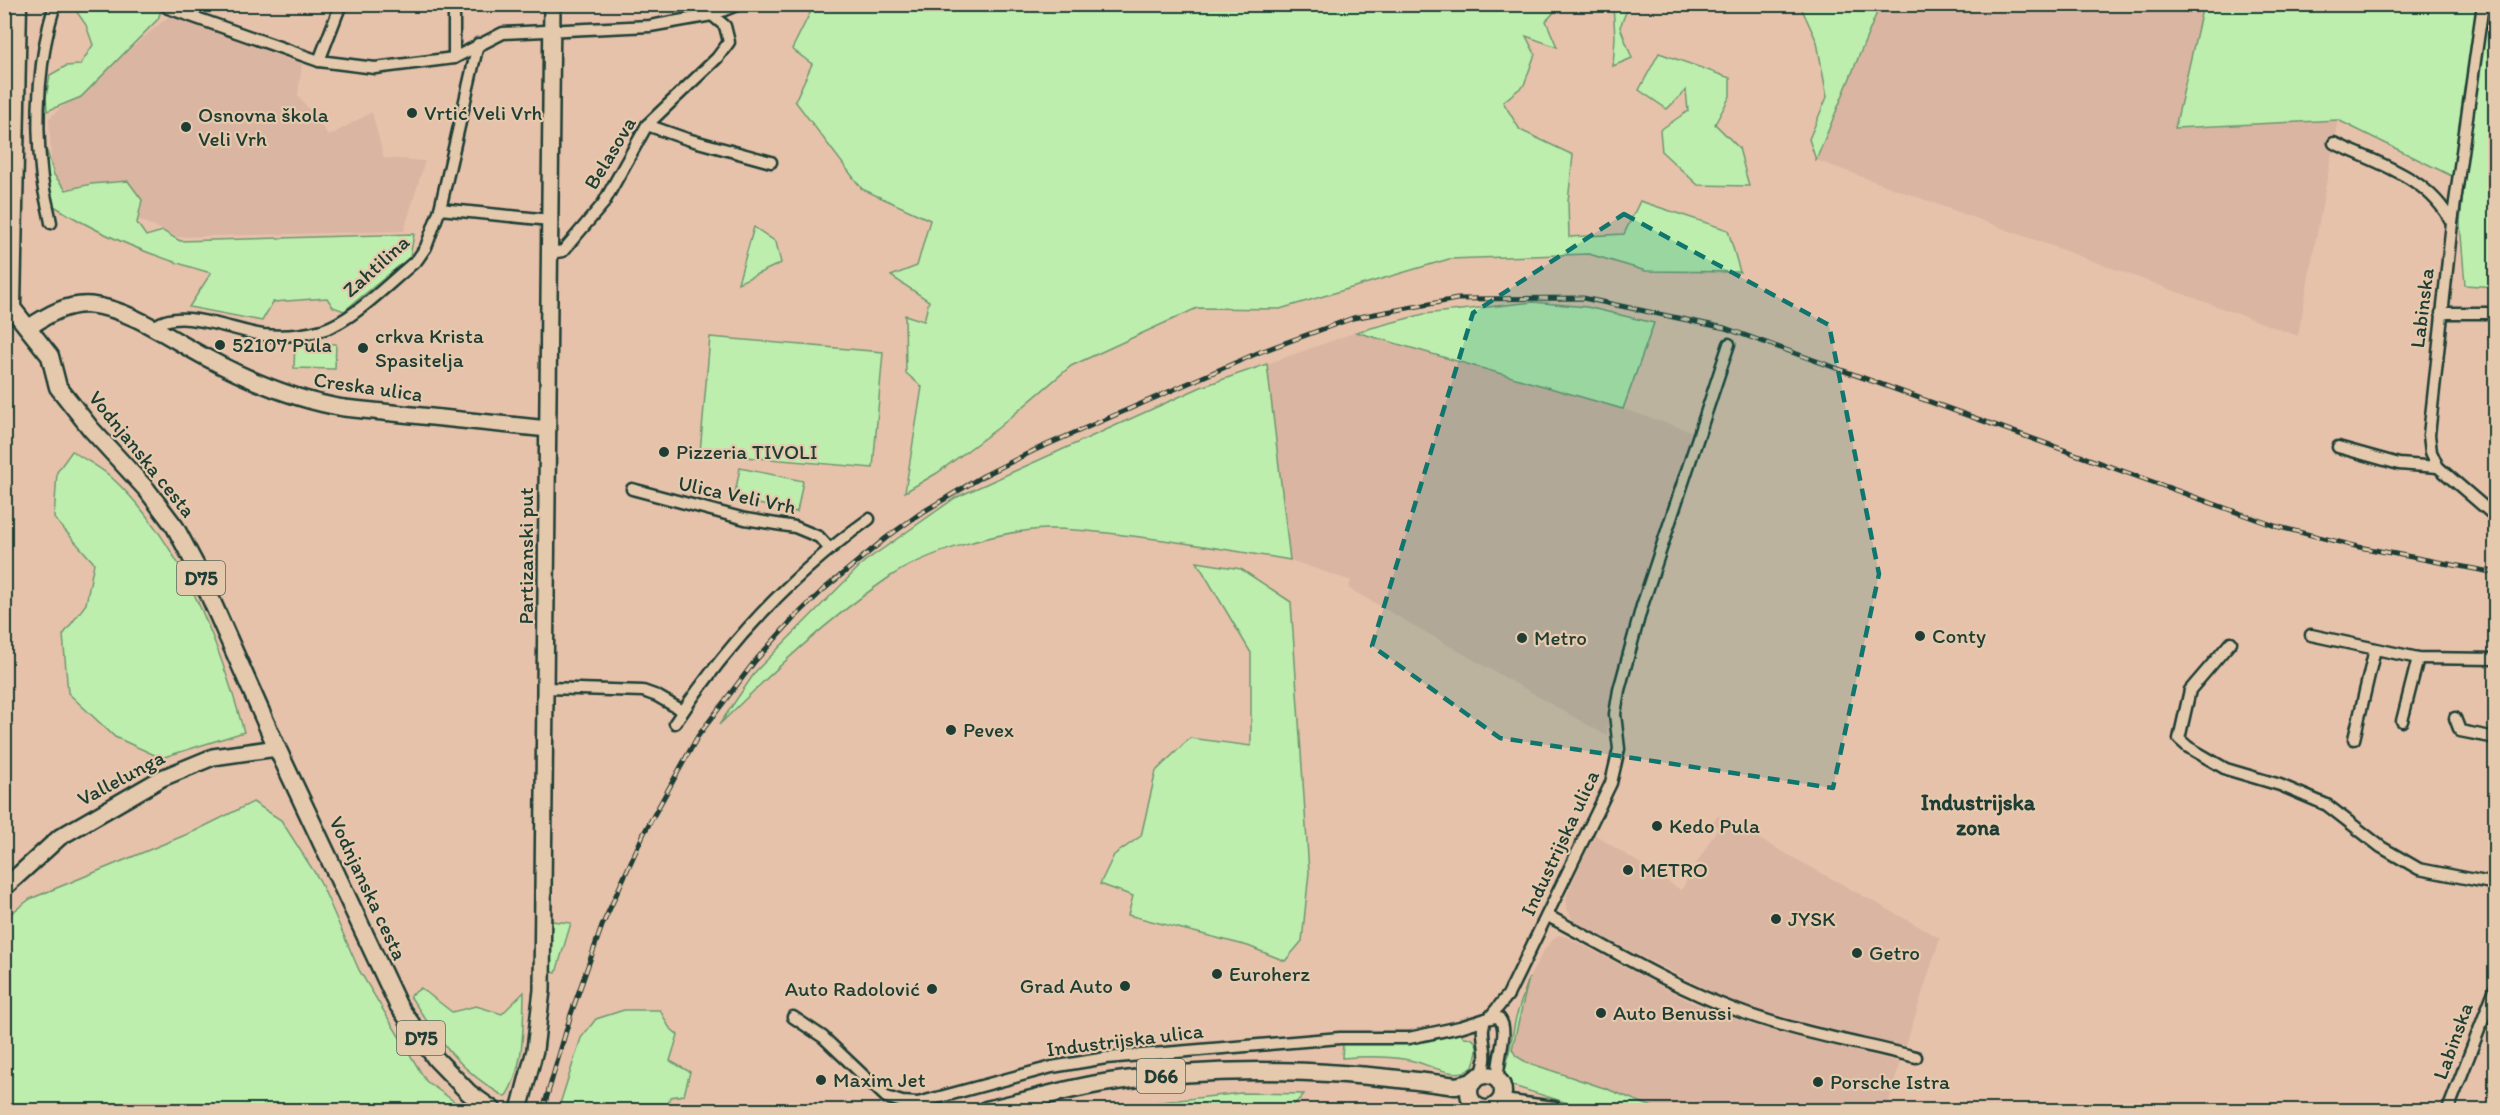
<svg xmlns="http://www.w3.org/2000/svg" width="2500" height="1115" viewBox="0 0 2500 1115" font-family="Itim,sans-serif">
<rect width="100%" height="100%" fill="#e7c2ab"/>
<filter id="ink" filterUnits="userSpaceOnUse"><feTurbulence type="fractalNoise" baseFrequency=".0167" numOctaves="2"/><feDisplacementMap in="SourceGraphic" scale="12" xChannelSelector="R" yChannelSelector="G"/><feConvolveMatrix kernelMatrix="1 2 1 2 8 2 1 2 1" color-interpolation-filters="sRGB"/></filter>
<g filter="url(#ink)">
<g fill="#dab5a2">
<polygon points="1880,5 2203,5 2176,128 2338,120 2298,336 1816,160"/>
<polygon points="169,16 302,64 298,95 329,136 372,112 384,158 425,161 404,231 178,237 52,181 49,118"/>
<polygon points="1356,332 1623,409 1694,432 1629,624 1608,708 1607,736 1348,588 1351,581 1290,560 1267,364"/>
<polygon points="1718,816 1940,938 1905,1048 1738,1005 1603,937 1573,920 1566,907 1567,895 1594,834 1681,890 1718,827 1712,824"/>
<polygon points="1557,935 1567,937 1693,1003 1733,1018 1769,1030 1900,1062 1887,1110 1660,1110 1607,1089 1526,1062 1515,1056 1512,1049 1529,978 1544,950"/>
</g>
<g fill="#bdeead" stroke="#6e9670" stroke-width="1.5">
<polygon points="72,5 163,5 158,19 81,97 47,111 46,97 50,75 66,66 80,65 93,45 86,25"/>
<polygon points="814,5 1561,5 1546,21 1557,47 1526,36 1535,54 1524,85 1503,102 1520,130 1573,155 1568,202 1569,237 1624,234 1640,201 1728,230 1740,272 1646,271 1589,254 1449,259 1280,309 1197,308 1071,366 998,428 937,473 905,492 922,387 906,373 905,315 924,321 929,301 891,276 917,266 930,220 862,189 795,101 812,64 792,49"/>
<polygon points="1613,5 1629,5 1620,27 1632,58 1613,66 1615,37"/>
<polygon points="1800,5 1880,5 1816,160 1809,139 1827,97 1817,42"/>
<polygon points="2203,5 2495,5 2495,287 2465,285 2460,223 2464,182 2338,120 2175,128"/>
<polygon points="1659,53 1730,78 1730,96 1715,124 1739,148 1749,186 1698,185 1662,152 1660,130 1688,111 1686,90 1667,109 1639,90"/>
<path d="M47 151 54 175 66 190 91 184 128 181 142 200 137 223 146 236 163 231 180 241 414 234 410 257 344 311 333 307 327 298 273 302 262 321 189 307 211 273C156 258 102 236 54 206L47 180Z"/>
<polygon points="754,227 776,242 781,263 738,283"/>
<polygon points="1533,302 1587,307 1654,323 1623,409 1356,332 1424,314"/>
<polygon points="710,337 883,352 873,468 700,453"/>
<polygon points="295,343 336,344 335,369 294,368"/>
<path d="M1267 364 1290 560C1234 551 1179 541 1123 535 1098 532 1072 528 1046 529 1001 531 929 551 891 576 829 618 772 672 719 725L756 671 864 562 955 498 1201 387Z"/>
<path d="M72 451C85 460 100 467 111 477 181 541 219 642 244 732L161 758 115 737 68 693 63 635 86 604 94 563 54 518 57 472Z"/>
<polygon points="740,468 803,481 797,512 734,499"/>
<polygon points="1197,562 1241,569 1291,602 1309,872 1302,941 1285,961 1248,946 1128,915 1133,896 1100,884 1114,855 1141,836 1156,771 1190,738 1251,746 1251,653"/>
<polygon points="253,802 281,820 320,881 359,970 426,1081 466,1110 5,1110 5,918 30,899 195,831"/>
<polygon points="551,921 571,923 556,973 551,972"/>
<polygon points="1529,978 1512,1049 1516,1056 1526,1062 1607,1089 1660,1110 1590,1110 1510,1085 1506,1081 1505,1072 1516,1017"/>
<path d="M421 988 452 1012 476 1006 502 1014 524 992C523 1026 525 1069 505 1097 457 1069 440 1041 410 996Z"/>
<polygon points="624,1010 660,1010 669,1027 678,1035 670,1061 690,1072 684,1095 670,1097 667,1110 558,1110 581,1038 596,1019"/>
<path d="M1461 1034 1463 1037C1483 1037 1477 1054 1473 1067 1455 1082 1428 1063 1409 1060 1387 1056 1364 1056 1342 1058L1343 1043 1424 1042Z"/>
<polygon points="1241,1093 1304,1094 1289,1110 1090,1110"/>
</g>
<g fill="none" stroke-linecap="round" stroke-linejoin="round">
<defs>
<g id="street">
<polyline points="169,4 168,8 319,61 375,68 454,58 503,33 650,26 712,15 739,4"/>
<polyline points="454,4 454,58"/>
<polyline points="319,61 341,4"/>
<polyline points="647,125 687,139 771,162"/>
<path d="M2334 143C2379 164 2429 177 2452 223L2429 435 2431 452 2438 467 2496 517"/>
<polyline points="440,209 550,220"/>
<path d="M51 223C48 205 42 187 41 169 35 116 39 55 55 4"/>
<polyline points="2452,223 2483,4"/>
<polyline points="550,253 563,251 603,204 647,125 717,58 729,42 725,26 712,15"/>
<polyline points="2441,313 2496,313"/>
<path d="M153 328C176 305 233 331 263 335 282 337 303 335 322 330 352 322 392 280 417 260L426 247 440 209 478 44"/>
<polyline points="2338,447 2399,464 2438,467"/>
<polyline points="632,489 745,519 795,527 819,537 829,548"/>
<polyline points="2311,635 2418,658 2496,659"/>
<polyline points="2231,642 2190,690 2179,739 2188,747 2226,769 2280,785 2327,805 2381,847 2419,869 2496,884"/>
<polyline points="546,688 643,691 657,696 683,711"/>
<polyline points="2455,718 2460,731 2496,738"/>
<polyline points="2402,721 2418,658"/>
<path d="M675 723C728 643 791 575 869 519"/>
<polyline points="2354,739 2375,649"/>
<path d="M1548 916C1609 948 1669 985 1733 1009 1791 1031 1855 1042 1916 1057"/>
<polyline points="793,1017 823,1037 886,1097 902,1102 918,1103 1052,1067 1106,1058 1340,1038 1409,1038 1460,1027 1486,1019"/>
<polyline points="1490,1017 1508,995 1611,783 1619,749 1615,714 1619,690 1642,606 1729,344"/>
<path d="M1479 1077C1494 1055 1476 1033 1486 1019L1495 1017 1499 1018C1511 1032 1494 1062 1499 1081"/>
<polyline points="1475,1104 1477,1110"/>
<polyline points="2448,1110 2496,986"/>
</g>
<g id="secondary">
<path d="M28 328C47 315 67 303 91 305 131 309 172 340 207 358 250 381 296 400 344 408L548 429"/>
<polyline points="4,888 60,837 162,778 213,757 277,748"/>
<polyline points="519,1110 535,1050 542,990 552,4"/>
</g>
<g id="primary">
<polyline points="18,4 12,308 50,356 58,387 91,429 147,490 175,527 198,570 277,748 398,1005 436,1059 469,1093 493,1110"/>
<circle cx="1486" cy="1092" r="17"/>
<polyline points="1496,1105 1510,1104 1554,1110"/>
<path d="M986 1110C1027 1101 1068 1088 1110 1082 1226 1064 1341 1070 1456 1086L1473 1082"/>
</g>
</defs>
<use href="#street" stroke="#1f3d34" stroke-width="15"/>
<use href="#secondary" stroke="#1f3d34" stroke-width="20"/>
<use href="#primary" stroke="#1f3d34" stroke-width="21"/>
<use href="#street" stroke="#e5c9ac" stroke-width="10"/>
<use href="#secondary" stroke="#e5c9ac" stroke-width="15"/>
<use href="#primary" stroke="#e5c9ac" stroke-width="16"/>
<defs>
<polyline id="rail" points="543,1110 571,1014 602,926 644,833 698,736 755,661 793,619 823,590 886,538 918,515 983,476 1035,450 1260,352 1353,318 1457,299 1583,298 1725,328 2275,526 2359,547 2496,573"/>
</defs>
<use href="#rail" stroke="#1f3d34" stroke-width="5"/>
<use href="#rail" stroke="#e5c9ac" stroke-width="3" stroke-dasharray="9" stroke-linecap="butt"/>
</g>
</g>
<path fill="#0f766e" fill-opacity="0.2" stroke="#0f766e" stroke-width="4.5" stroke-dasharray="12 8" stroke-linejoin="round" d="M1624 214 1829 325 1879 574 1833 788 1500 738 1372 646 1473 313Z"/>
<g fill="#1f3d34" stroke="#e5c9ac" stroke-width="2">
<circle cx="412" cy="113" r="6"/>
<circle cx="186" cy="127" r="6"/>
<circle cx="220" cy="345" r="6"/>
<circle cx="363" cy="348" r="6"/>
<circle cx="664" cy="452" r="6"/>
<circle cx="1920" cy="636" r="6"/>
<circle cx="1522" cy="638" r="6"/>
<circle cx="951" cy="730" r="6"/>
<circle cx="1657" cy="826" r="6"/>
<circle cx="1628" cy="870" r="6"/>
<circle cx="1776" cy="919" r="6"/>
<circle cx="1857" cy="953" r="6"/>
<circle cx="1217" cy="974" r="6"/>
<circle cx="1125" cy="986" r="6"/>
<circle cx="932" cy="989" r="6"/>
<circle cx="1601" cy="1013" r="6"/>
<circle cx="821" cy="1080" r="6"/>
<circle cx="1818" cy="1082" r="6"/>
</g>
<g text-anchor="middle" stroke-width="4.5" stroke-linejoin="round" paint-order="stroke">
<g fill="#e5c9ac" stroke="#5a6758" stroke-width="1.5">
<rect x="177" y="561" width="48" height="34" rx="4.5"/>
<rect x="397" y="1021" width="48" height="34" rx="4.5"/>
<rect x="1137" y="1059" width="48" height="34" rx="4.5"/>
</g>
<g font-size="20" font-weight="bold" fill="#1f3d34">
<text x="201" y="585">D75</text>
<text x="421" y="1045">D75</text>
<text x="1161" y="1083">D66</text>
</g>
<g font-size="21" fill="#1f3d34" stroke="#e5c9ac" text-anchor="start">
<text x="424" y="120">Vrtić Veli Vrh</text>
<text x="198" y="122">Osnovna škola<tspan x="198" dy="24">Veli Vrh</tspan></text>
<text x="375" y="343">crkva Krista<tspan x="375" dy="24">Spasitelja</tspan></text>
<text x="232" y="352">52107 Pula</text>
<text x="676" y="459">Pizzeria TIVOLI</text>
<text x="1932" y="643">Conty</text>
<text x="1534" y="645">Metro</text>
<text x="963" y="737">Pevex</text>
<text x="1669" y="833">Kedo Pula</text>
<text x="1640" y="877">METRO</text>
<text x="1788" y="926">JYSK</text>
<text x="1869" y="960">Getro</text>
<text x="1229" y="981">Euroherz</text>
<text x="1113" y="993" text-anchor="end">Grad Auto</text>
<text x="920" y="996" text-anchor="end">Auto Radolović</text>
<text x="1613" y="1020">Auto Benussi</text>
<text x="833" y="1087">Maxim Jet</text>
<text x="1830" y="1089">Porsche Istra</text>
</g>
<g font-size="21" fill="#1f3d34" stroke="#e5c9ac">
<text transform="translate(610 153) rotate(-59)" y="7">Belasova</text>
<text transform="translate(376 266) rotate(-42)" y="7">Zahtilina</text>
<text transform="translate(2422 308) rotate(-83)" y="7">Labinska</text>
<text transform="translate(368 387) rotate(8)" y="7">Creska ulica</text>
<text transform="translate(142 454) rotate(51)" y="7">Vodnjanska cesta</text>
<text transform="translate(737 495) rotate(12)" y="7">Ulica Veli Vrh</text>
<text transform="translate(526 556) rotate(-90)" y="7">Partizanski put</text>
<text transform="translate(121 778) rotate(-28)" y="7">Vallelunga</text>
<text transform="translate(1560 843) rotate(-65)" y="7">Industrijska ulica</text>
<text transform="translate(368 888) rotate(65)" y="7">Vodnjanska cesta</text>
<text transform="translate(1125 1040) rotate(-7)" y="7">Industrijska ulica</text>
<text transform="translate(2453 1041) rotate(-70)" y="7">Labinska</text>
</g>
<g font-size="22" font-weight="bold" fill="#1f3d34" stroke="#e5c9ac">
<text x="1978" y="810">Industrijska<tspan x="1978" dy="25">zona</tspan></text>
</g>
</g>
<rect width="2500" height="1115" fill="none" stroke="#e5c9ac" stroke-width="24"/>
<rect x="12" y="12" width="2476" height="1091" fill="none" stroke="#1f3d34" stroke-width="2" filter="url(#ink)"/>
</svg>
